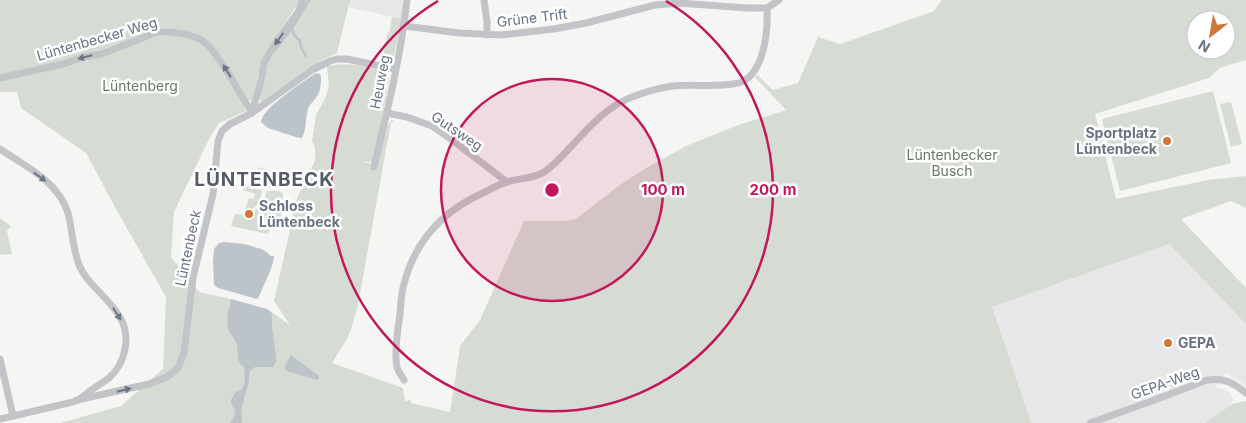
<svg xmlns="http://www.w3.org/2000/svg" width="1246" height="423" viewBox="0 0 1246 423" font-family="Inter,sans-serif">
<rect width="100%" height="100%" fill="#f5f6f3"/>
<g fill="#e6e7e6">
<polygon points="350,0 403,0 402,19 348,7"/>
<polygon points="1169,244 1246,324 1246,386 1226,373 1215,387 1222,389 1230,393 1233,399 1232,404 1205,423 1031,423 992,307"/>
</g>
<g fill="#d6dcd4" fill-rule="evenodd">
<path d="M0 0H300L262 60 257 80 258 83 252 100 250 101 240 99 246 111 219 123 208 141 174 212 171 257 199 292 231 299 267 309 290 325 274 301 297 198 315 161V147L312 141 316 115 325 99 329 86 327 66C345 62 369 65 387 73L389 79 374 163 364 161V162L378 165C381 151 381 131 392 120L394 121 391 122 358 305 352 326 347 339 332 363 403 388 405 401 411 400V403L450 412 460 346 480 320 524 221H565L576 219 621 184 651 165 686 146 738 125 786 110 755 77 757 75 773 90 798 83 818 37 840 44 934 11 942 0H1246V60L1220 68 1209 78 1095 114 1116 199 1208 180 1246 176V208L1231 201 1181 219 1246 288V324L1169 244 992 307 1031 423H60L121 406 163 369 166 297 116 209 86 153 21 108 17 92H0ZM1196 20H1226V50H1196Z"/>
<polygon points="307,0 350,0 337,53 322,60 261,102 259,99 267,65 271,53 303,7"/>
<polygon points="392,17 402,19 394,56 393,59 386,63 381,62 388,32 390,31"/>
<polygon points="1213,91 1231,163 1120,191 1102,119"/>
<polygon points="1231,102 1242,144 1231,147 1220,104"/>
<path d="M258 167 277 173C279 176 280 176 279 181 277 193 261 185 254 183L253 181Z"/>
<path d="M244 186H246L262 190C261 200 257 207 248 212H244L249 198 254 199 255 194 243 190Z"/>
<path d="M267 191H279L283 194 280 225 271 224 268 234 231 226 235 214 250 215C258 209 264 201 267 191Z"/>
<polygon points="0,218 11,226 7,231 12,254 0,255"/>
<polygon points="1246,401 1246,423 1205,423 1232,404"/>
</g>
<g fill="#bcc3c9">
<path d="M316 73 320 74 321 76C321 85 321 92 315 99 312 103 309 105 308 109 305 119 307 128 302 138H299L268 128 261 122C262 108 303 82 316 73Z"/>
<path d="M225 242 244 244 255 247 256 248C263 248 266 252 271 256H274C274 266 263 286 259 297L257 299 218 288 214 285 213 262 214 249 219 243Z"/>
<path d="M231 299 267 309 271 312 272 315V328L276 356V362L273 367H255L249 372C249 376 249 381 248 385 244 400 240 407 242 423H230L234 417 235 411 231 403V400L236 392C247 389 245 377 244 367 235 361 239 353 237 345 236 340 231 336 229 331 225 320 229 310 231 299Z"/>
<polygon points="291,355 319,376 319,379 316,380 287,371 285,370 285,366"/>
</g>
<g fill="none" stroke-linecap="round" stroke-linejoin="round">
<g stroke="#bcc3c9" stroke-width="2.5">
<polyline points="275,50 292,28"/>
<polyline points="306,56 301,47 300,41 294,35 292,28 309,0"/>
</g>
<g stroke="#c2c4c8" stroke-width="7">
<polyline points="484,0 487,22 487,35"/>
<polyline points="404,26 459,33 501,35 554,29 586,23 655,5 679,3 747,8 767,8 779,0"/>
<polyline points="0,78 63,64 84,57 102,54 157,32 171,32 185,34 200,39 210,47 225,68 252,113"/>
<polyline points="252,112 261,81 264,63 271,50 298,12 303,0"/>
<polyline points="387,113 407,117 432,126 452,140 507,182"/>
<path d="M0 149C25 166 59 182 68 213 72 229 73 249 79 265 88 286 111 299 121 319 131 338 125 364 109 378 104 382 98 385 93 389 88 392 83 397 78 400 71 403 63 404 56 406 37 410 19 415 0 419"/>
<path d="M374 167C387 112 401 56 407 0"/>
<polyline points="0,359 13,416"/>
<path d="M404 380C402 377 400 373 398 370 393 358 398 327 400 314 401 304 401 293 404 284 415 241 443 211 483 193 491 189 499 184 507 182 519 178 533 179 544 172 552 167 559 159 566 152 586 131 605 107 632 97 645 92 659 88 673 86 689 84 731 88 744 81 765 68 768 30 767 8"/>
<polyline points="77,400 149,384 167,377 178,368 184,353 193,278 213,194 218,141 222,131 230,124 252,113 312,70 330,61 337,59 347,59 395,69"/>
<path d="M1090 423 1152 401 1207 380C1225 378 1232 382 1246 393"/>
</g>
</g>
<defs><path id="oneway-solid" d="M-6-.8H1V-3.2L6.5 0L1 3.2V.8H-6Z" transform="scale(1.25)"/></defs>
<g fill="#6c7685">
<use href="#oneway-solid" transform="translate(279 39) rotate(125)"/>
<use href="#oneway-solid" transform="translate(85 57) rotate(166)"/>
<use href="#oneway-solid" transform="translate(227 71) rotate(-122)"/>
<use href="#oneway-solid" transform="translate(40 177) rotate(36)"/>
<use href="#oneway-solid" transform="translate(117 314) rotate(57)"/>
<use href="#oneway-solid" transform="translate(124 390) rotate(-13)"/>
</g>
<circle cx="552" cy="190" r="111" fill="#c2185b" fill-opacity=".12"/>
<g fill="none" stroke="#c2185b" stroke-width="2.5">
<circle cx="552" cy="190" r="111"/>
<path d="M666 1A221 221 0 1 1 438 1"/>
</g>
<g fill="#d27436" stroke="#fff" stroke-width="2">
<circle cx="1167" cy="141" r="5"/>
<circle cx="249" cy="214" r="5"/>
<circle cx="1168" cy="343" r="5"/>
</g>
<g text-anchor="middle" stroke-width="5" stroke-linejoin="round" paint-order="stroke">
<g font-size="14" fill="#687281" stroke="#fff">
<text transform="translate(532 18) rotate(-7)" y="5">Grüne Trift</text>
<text transform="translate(97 39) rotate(-16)" y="5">Lüntenbecker Weg</text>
<text transform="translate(380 82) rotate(-79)" y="5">Heuweg</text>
<text transform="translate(457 131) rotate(34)" y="5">Gutsweg</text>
<text transform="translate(188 248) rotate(-78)" y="5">Lüntenbeck</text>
<text transform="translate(1165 383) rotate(-20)" y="5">GEPA-Weg</text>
</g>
<g font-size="14" fill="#677966" stroke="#fff">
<text x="140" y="91">Lüntenberg</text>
<text x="952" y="160">Lüntenbecker<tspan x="952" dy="16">Busch</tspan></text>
</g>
<g font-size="14" font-weight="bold" fill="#687281" stroke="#fff" text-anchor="start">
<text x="1157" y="138" text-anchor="end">Sportplatz<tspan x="1157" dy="16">Lüntenbeck</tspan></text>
<text x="259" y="211">Schloss<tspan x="259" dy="16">Lüntenbeck</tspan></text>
<text x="1178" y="348">GEPA</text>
</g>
<g font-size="19" font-weight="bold" letter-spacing="1" fill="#555c67" stroke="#fff">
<text x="264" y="186">LÜNTENBECK</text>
</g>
</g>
<circle cx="552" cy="190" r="8" fill="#c2185b" stroke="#fff" stroke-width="2.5"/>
<g font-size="15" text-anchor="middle" font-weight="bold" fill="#c2185b" stroke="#fff" stroke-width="5" stroke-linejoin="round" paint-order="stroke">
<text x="663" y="195">100 m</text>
<text x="773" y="195">200 m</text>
</g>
<g transform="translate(1211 35) rotate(211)"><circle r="24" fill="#ffffff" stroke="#c3c7cd"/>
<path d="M0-4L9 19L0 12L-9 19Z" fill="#d27436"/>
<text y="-8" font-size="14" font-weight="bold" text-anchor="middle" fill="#687281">N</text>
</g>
</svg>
